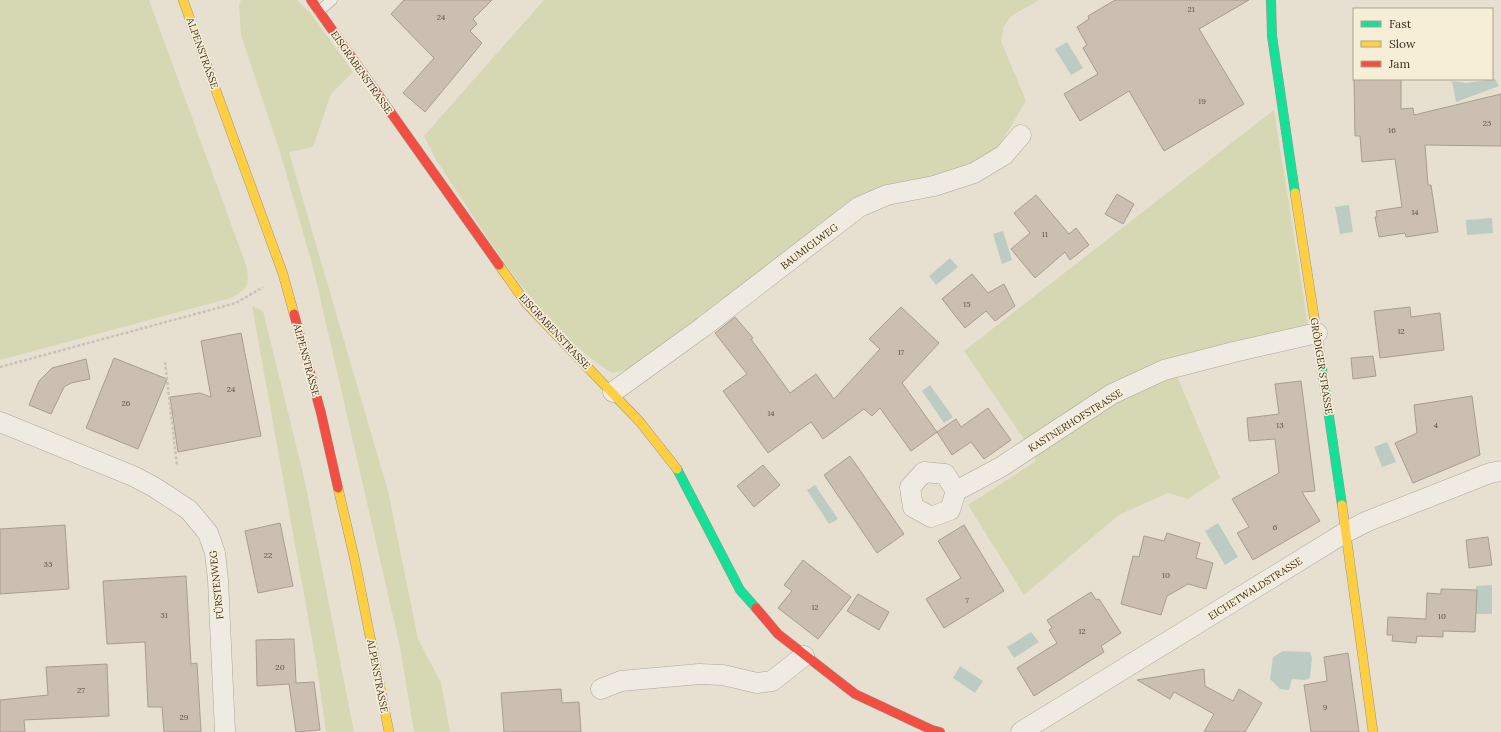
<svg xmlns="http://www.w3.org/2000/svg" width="1501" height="732" viewBox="0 0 1501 732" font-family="Lora,serif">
<rect width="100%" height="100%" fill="#e7e0d1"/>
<g fill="#d6d7b3">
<path d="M0 0H149L246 265C250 285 248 288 231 298L0 360Z"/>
<polygon points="241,0 297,0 312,15 353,72 331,94 313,147 289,152 388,491 418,639 441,683 450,732 414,732 400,647 314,271 280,152 241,35 239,5"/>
<path d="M544 0H1039L1011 16 1003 28 1001 41 1026 101 998 148 968 166 869 193 630 369 612 373C536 324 486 234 436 160L424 136Z"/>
<polygon points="1274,110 1308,325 1212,347 1177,376 1220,478 1188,499 1168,493 1119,515 1024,595 968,505 1036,461 1028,445 964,351"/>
<polygon points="252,306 263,311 305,482 354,732 326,732 317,667"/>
</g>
<g fill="#bcccc2">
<polygon points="1067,42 1083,68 1071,75 1055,49"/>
<polygon points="1495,79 1499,86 1456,102 1452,81 1466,83"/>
<polygon points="1349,205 1353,232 1340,234 1335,207"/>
<polygon points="1492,218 1493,233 1467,235 1466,220"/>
<polygon points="1003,231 1012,260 1002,264 993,234"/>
<polygon points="950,258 958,267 936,285 929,276"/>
<polygon points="930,385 953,417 944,423 922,391"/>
<polygon points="1387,442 1396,462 1382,467 1374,447"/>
<polygon points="815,485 838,519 829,524 807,490"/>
<polygon points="1218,523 1238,557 1225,565 1205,531"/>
<polygon points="1492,585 1492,614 1476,614 1476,586"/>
<polygon points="1031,632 1039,642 1014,658 1007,647"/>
<polygon points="1283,651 1310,652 1312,658 1310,678 1305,680 1292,679 1289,690 1280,689 1270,679 1273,657"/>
<polygon points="960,666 983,681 975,693 953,678"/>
</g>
<g fill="#cbbfb2" stroke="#a89c90">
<polygon points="404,0 492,0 473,19 477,24 470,31 482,43 425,112 403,93 434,58 391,14"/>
<polygon points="1115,0 1249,0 1199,29 1244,104 1164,151 1129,91 1080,121 1064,94 1098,74 1083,48 1087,45 1077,27 1089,19 1088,16"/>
<polygon points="1354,79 1401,79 1401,109 1413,108 1414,115 1501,94 1501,146 1425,145 1428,185 1431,185 1438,232 1406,237 1405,233 1379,237 1375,217 1377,217 1376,211 1402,207 1395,159 1362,162 1360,136 1355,136"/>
<polygon points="1117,194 1134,204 1123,224 1105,214"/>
<polygon points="1036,195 1069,234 1076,228 1089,245 1070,260 1065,252 1035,278 1011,249 1030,233 1014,213"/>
<polygon points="972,274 988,293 1004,284 1015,306 995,321 986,311 965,328 942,299"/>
<polygon points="901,307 939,343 902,383 937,432 911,451 880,408 872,416 864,409 823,439 811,422 768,453 723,391 747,374 715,333 735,317 753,338 751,339 790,393 816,374 834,399 880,349 869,339"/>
<polygon points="1410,307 1411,317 1440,313 1444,350 1380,358 1374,311"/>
<polygon points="241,333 261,436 178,452 170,397 200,393 211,397 201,341"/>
<polygon points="1373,356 1376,376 1353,379 1351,358"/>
<polygon points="114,358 167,379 138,449 86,428"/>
<polygon points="86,359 90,379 71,383 64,387 51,414 29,405 39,381 52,368"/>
<polygon points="1301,381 1315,491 1302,492 1320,521 1253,560 1237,533 1249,527 1232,499 1279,473 1275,439 1249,441 1247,418 1279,414 1275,384"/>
<polygon points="1472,396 1480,455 1413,483 1395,443 1417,433 1414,405"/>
<polygon points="988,408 1011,440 984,459 971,442 952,455 937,432 956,419 961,427"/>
<polygon points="850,456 904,534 877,553 824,475"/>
<polygon points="763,465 780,485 754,507 737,486"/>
<polygon points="280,523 293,586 258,593 245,531"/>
<polygon points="65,525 69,589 0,594 0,529"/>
<polygon points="964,525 1004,591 944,628 926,599 961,578 938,541"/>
<polygon points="1167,533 1200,543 1196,558 1213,563 1206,589 1188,584 1167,596 1161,615 1121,604 1133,556 1139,557 1144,536 1164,541"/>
<polygon points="1488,537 1492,565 1469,568 1466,540"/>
<polygon points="803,560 851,597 818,639 778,608 792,591 784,585"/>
<polygon points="186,576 191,664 197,663 201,732 164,732 162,707 148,707 145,642 107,644 103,581"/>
<polygon points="1441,589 1477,590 1475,632 1443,631 1443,637 1417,636 1416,643 1392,641 1393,635 1387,635 1388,617 1426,619 1427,593 1441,594"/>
<polygon points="1091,592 1096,600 1099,599 1121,633 1101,646 1104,652 1034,696 1017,668 1057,643 1049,630 1052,628 1047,620"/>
<polygon points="858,594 889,612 879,630 847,611"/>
<polygon points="294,639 296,683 314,682 320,730 296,732 289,684 257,686 256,640"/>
<polygon points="1348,653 1359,732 1311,732 1304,685 1327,681 1324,657"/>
<polygon points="107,664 109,716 24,720 25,732 0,732 0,700 48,695 46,667"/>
<polygon points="1204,669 1205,686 1233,701 1239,689 1262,703 1245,732 1204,732 1214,714 1174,692 1170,699 1137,680"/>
<polygon points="561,689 562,703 579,702 581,732 504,732 501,693"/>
</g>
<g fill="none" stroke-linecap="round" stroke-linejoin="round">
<defs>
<polyline id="lane" points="319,11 332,0"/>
<g id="street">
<polyline points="613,392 703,327 859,207 887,195 934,186 974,173 1004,155 1021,135"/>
<polyline points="0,422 133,476 154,487 189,510 208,533 215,553 218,580 225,732"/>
<polyline points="956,491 945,474 924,472 910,487 913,507 931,517 950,510 956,491 1001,467 1112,394 1164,370 1234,352 1317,333"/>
<polyline points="601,689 621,681 699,674 723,675 757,683 772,681 804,656"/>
<polyline points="1021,732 1346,532 1368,521 1490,473 1501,471"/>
</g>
<g id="fast">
<polyline points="1271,0 1272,36 1295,193"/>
<polyline points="1320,355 1342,505"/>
<polyline points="677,469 740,590 756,608"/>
</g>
<g id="slow">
<polyline points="183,0 283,274 294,314"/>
<polyline points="1295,193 1320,355"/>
<polyline points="499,265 526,303 640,422 677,469"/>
<polyline points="338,488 355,561 389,732"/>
<polyline points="1342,505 1373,732"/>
</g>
<g id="jam">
<polyline points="311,0 499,265"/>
<polyline points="294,314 321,413 338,488"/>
<polyline points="756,608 778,634 855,694 932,730 940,732"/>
</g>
</defs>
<use href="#lane" stroke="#ada599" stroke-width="11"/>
<use href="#street" stroke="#ada599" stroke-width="21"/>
<use href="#fast" stroke="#9c958a" stroke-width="10"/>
<use href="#slow" stroke="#9c958a" stroke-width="10"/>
<use href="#jam" stroke="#9c958a" stroke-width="10"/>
<g stroke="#c8c2b9" stroke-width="2.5" stroke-dasharray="3 2" stroke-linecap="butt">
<polyline points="165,362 177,466"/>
<polyline points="0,367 236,303 263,287"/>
</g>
<use href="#lane" stroke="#efebe3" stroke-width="10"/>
<use href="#street" stroke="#efebe3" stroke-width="20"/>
<use href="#fast" stroke="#16e098" stroke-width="9"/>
<use href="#slow" stroke="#ffcf43" stroke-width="9"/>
<use href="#jam" stroke="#f24e42" stroke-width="9"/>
</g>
<g text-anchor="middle" stroke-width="3.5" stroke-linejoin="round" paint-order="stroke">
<g font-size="8" fill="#605244">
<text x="1191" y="12">21</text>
<text x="441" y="20">24</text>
<text x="1202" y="104">19</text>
<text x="1487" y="126">23</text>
<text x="1392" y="133">16</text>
<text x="1415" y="215">14</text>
<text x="1045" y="237">11</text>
<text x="967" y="307">15</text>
<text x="1401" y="334">12</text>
<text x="901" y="355">17</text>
<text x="231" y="392">24</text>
<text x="126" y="406">26</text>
<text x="771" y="416">14</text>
<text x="1280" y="428">13</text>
<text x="1436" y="428">4</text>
<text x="1275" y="530">6</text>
<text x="268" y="558">22</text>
<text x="48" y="567">33</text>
<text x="1166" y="578">10</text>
<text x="967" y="603">7</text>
<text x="815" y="610">12</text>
<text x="164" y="618">31</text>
<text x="1442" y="619">10</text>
<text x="1082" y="634">12</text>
<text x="280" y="670">20</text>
<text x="81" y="693">27</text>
<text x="1325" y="710">9</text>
<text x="184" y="720">29</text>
</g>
<g font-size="10" fill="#3d2e20" stroke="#f7eed8">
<text transform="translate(203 53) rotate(70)" y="4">ALPENSTRASSE</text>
<text transform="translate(362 72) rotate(55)" y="4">EISGRABENSTRASSE</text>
<text transform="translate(809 246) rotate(-37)" y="4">BAUMIGLWEG</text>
<text transform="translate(555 331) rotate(47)" y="4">EISGRABENSTRASSE</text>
<text transform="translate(307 360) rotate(75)" y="4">ALPENSTRASSE</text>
<text transform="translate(1322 366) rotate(81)" y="4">GRÖDIGER STRASSE</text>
<text transform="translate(1075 420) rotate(-32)" y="4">KASTNERHOFSTRASSE</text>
<text transform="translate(216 585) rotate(-96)" y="4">FÜRSTENWEG</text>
<text transform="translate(1255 588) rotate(-32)" y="4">EICHETWALDSTRASSE</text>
<text transform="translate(378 676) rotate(79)" y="4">ALPENSTRASSE</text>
</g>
</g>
<rect x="1353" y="8" width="140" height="72" fill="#f7eed8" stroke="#ada18e"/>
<rect x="1361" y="21" width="20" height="6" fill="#16e098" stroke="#ada18e"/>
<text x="1389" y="28" font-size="12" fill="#3d2e20">Fast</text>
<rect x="1361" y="41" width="20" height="6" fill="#ffcf43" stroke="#ada18e"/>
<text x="1389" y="48" font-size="12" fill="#3d2e20">Slow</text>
<rect x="1361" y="61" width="20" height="6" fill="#f24e42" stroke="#ada18e"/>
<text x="1389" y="68" font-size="12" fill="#3d2e20">Jam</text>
</svg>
